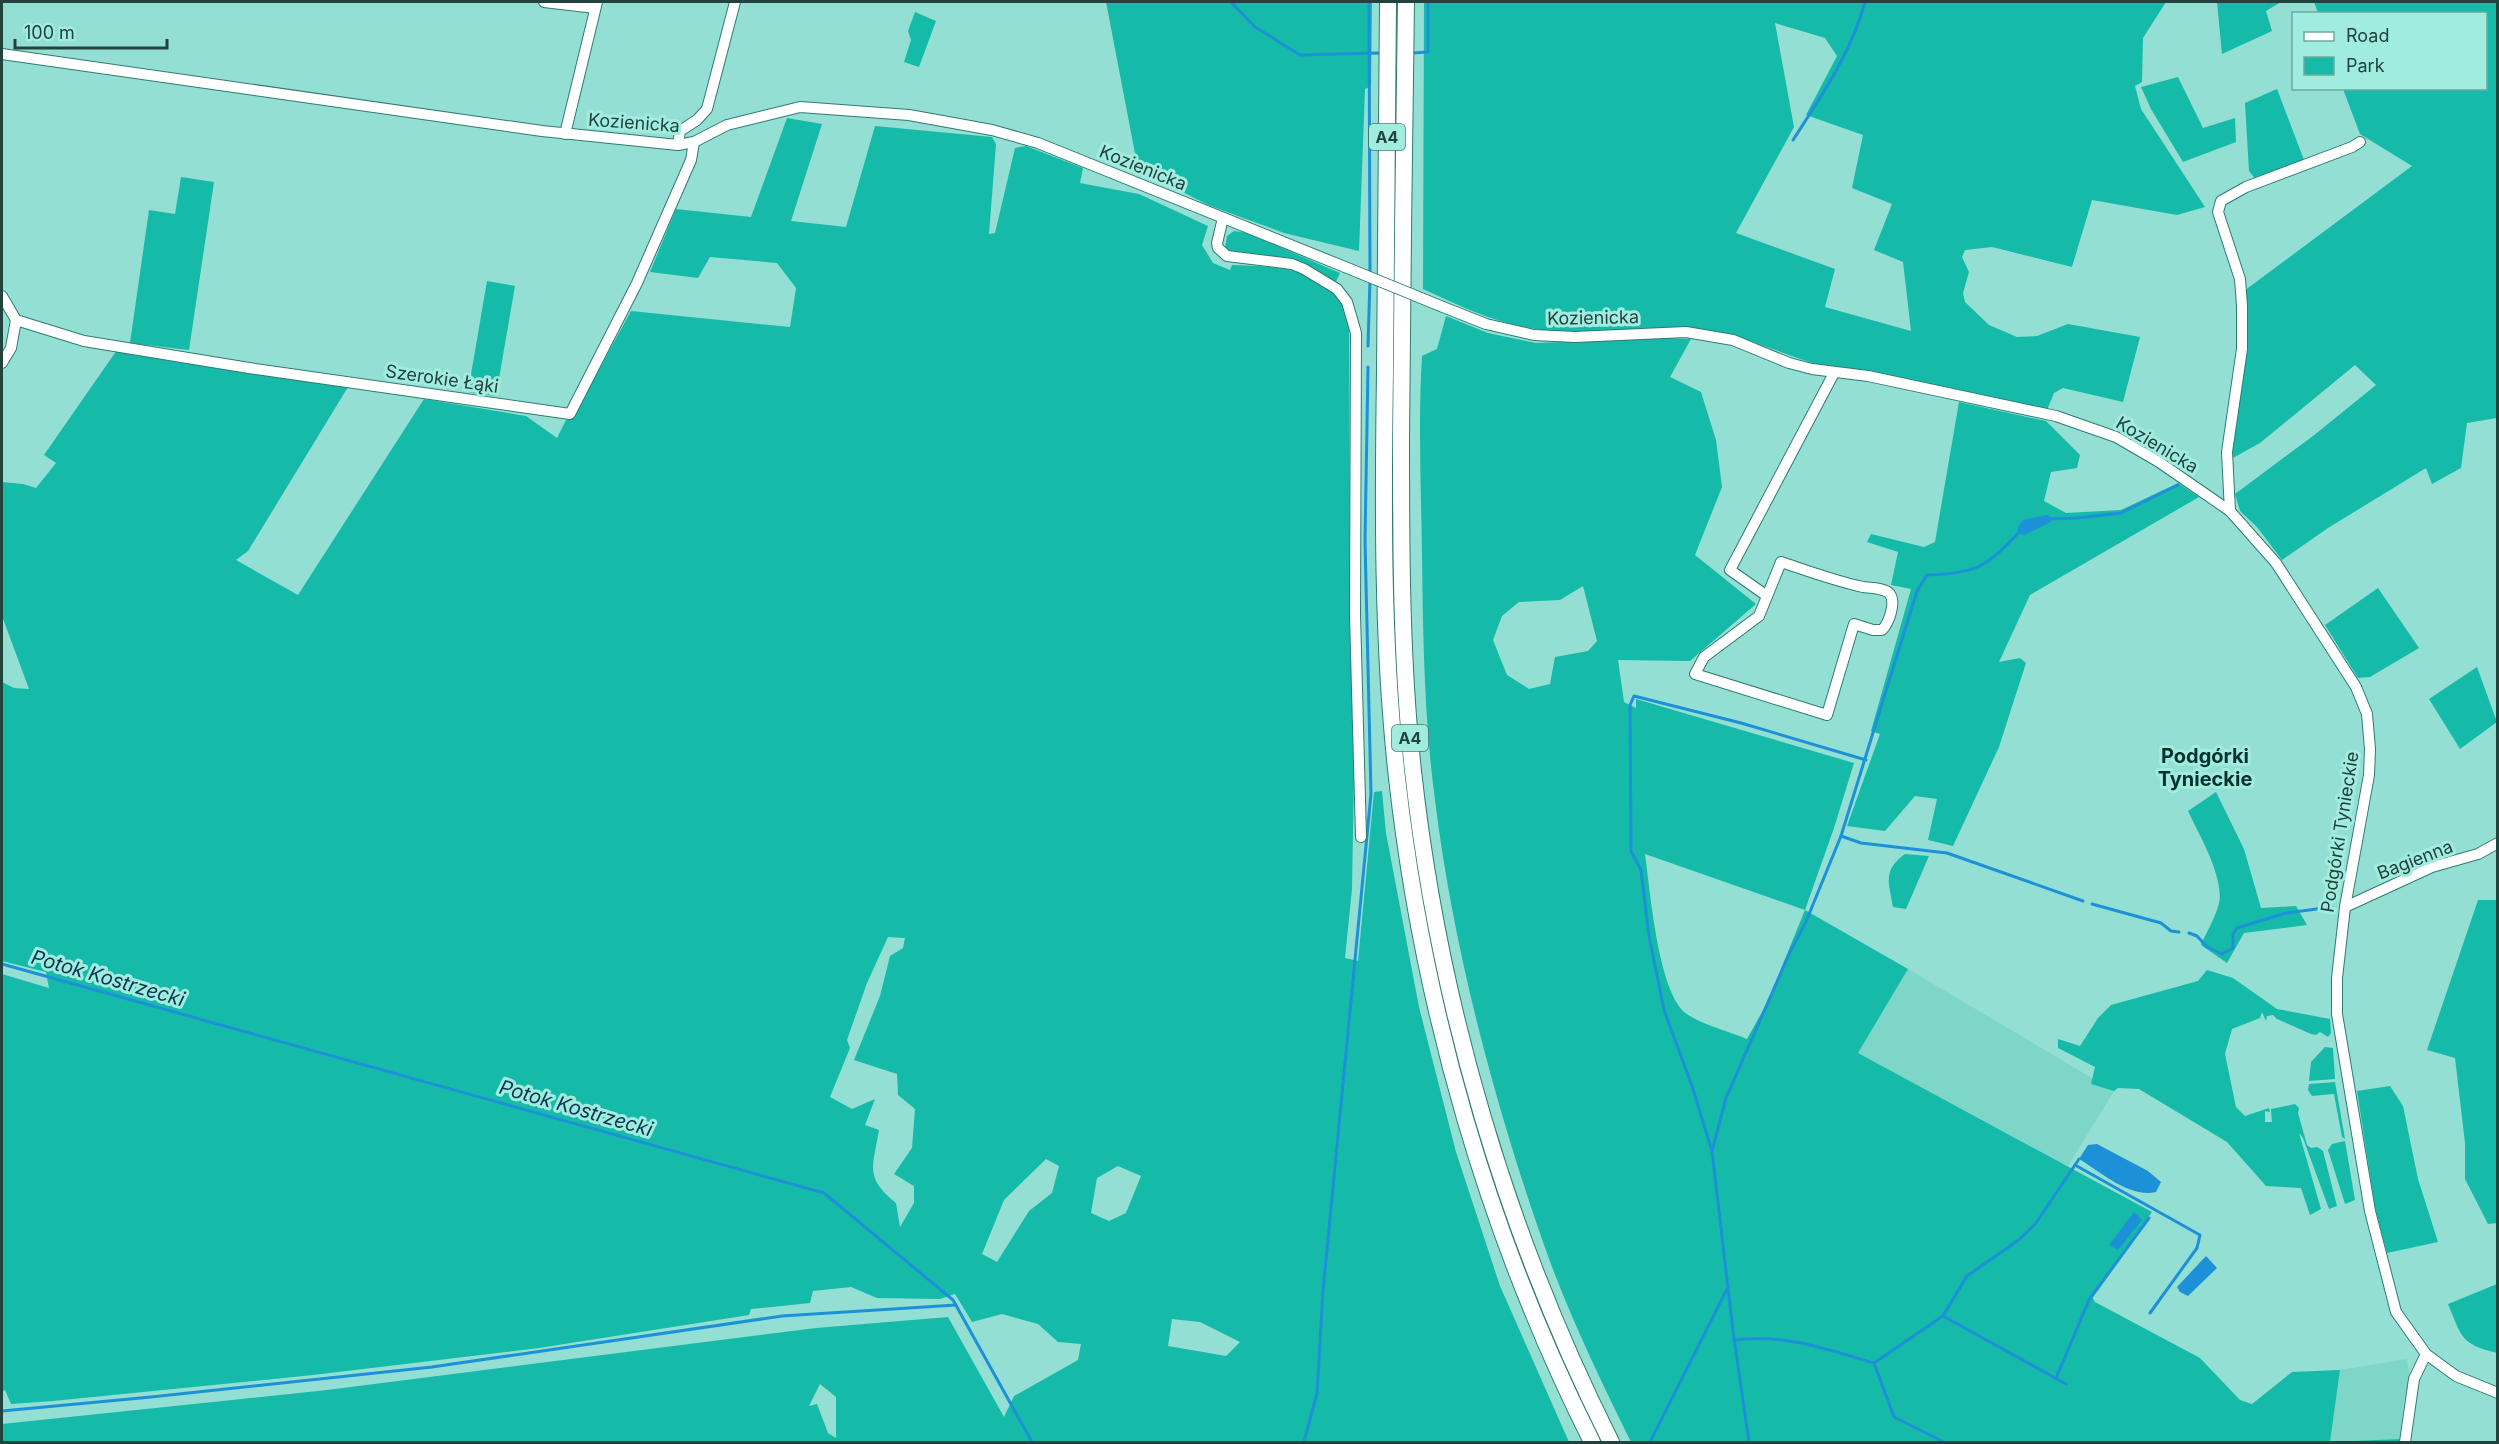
<svg xmlns="http://www.w3.org/2000/svg" width="2499" height="1444" viewBox="0 0 2499 1444" font-family="Inter,sans-serif">
<rect width="100%" height="100%" fill="#93dfd3"/>
<g fill="#7ed6c8">
<polygon points="1908,969 2114,1091 2068,1166 1858,1053"/>
<polygon points="2407,1359 2410,1378 2404,1400 2400,1439 2330,1442 2340,1370"/>
</g>
<g fill="#16baa9" fill-rule="evenodd">
<polygon points="1106,2 1372,2 1371,86 1365,89 1359,251 1284,233 1208,205 1138,169"/>
<path d="M1424 2H2166L2143 38 2142 82 2135 86 2141 109 2205 207 2177 215 2092 200 2072 267 1992 247 1965 250 1962 257 1969 272 1963 293 1965 302 1989 325 2017 337 2037 336 2068 324 2140 337 2123 402 2063 388 2054 393 2047 410 1819 365C1782 354 1748 337 1710 331 1662 323 1613 334 1565 332 1507 329 1473 312 1423 289ZM1775 23 1825 38 1837 56 1806 115 1863 135 1852 188 1892 204 1874 250 1903 262 1911 331 1825 307 1835 269 1736 233 1794 127Z"/>
<polygon points="2217,2 2281,2 2266,11 2272,31 2222,54"/>
<polygon points="2314,2 2497,2 2497,418 2467,423 2461,468 2432,484 2426,468 2328,528 2282,560 2257,527 2240,511 2235,494 2313,436 2376,385 2355,365 2260,443 2231,459 2244,291 2412,166 2360,134 2343,89 2486,88 2486,14 2318,13"/>
<polygon points="915,12 936,21 919,67 904,62 911,40 908,31"/>
<polygon points="2178,77 2203,128 2235,118 2236,142 2183,162 2151,109 2141,87"/>
<polygon points="2277,89 2304,160 2256,180 2249,171 2245,103"/>
<path d="M787 118 822 124 791 221 846 227 875 126 992 137 996 144 989 234 995 233 1015 148 1026 146 1083 168 1080 183 1139 194 1208 226 1202 245 1213 263 1230 270 1232 265C1270 266 1327 267 1345 308 1348 313 1348 321 1349 327L1350 572 1355 716 1352 889 1345 958 1358 961 1374 792 1382 791 1386 833 1419 1007 1456 1152 1500 1286 1569 1442H2V1424L327 1390 816 1328 948 1317 1004 1417 1014 1396 1078 1360 1081 1344 1058 1342 1038 1324 1002 1314 972 1322 955 1294 940 1299 877 1298 851 1287 813 1291 810 1303 751 1309 749 1315 539 1348 313 1375 53 1401 11 1404 5 1390 2 1392V974L49 988 46 972 2 961V682L14 688 29 689 2 616V482L23 484 36 488 56 463 44 455 117 350 348 387 248 551 236 560 298 595 424 399 526 416 557 438 566 420 574 415 631 311 790 327 796 288 777 263 710 257 698 278 650 272 676 209 751 217ZM888 937 905 938 903 948 890 956 880 996 854 1060 897 1074 898 1095 915 1109 912 1148 894 1174 914 1186V1203L900 1227 896 1203C864 1177 873 1167 879 1130L865 1125 875 1099 852 1109 830 1097 850 1048 847 1040 867 983ZM1046 1159 1059 1166 1052 1193 1029 1211 997 1262 982 1254 1004 1200ZM1118 1166 1141 1176 1126 1213 1109 1221 1091 1213 1097 1178ZM1172 1319 1200 1322 1240 1342 1226 1356 1168 1346ZM820 1384 836 1397V1438L828 1433 817 1404 809 1406Z"/>
<polygon points="181,177 214,182 189,350 130,343 149,210 175,214"/>
<polygon points="1234,231 1247,233 1340,273 1336,282 1314,270 1235,256 1225,248 1227,236"/>
<polygon points="487,281 515,286 496,396 468,392"/>
<path d="M1446 316 1488 333 1536 343 1662 338 1691 339 1670 377 1701 392 1716 440 1722 487 1695 555 1756 604 1690 661 1618 660 1624 702 1636 708V699L1854 763 1834 828 1805 910 1908 969 1858 1053 2152 1212 2092 1297 2095 1302 2200 1358 2240 1400 2252 1404 2292 1372 2340 1370 2330 1442 2400 1439 2399 1442H1631C1599 1377 1567 1311 1543 1242 1494 1102 1453 947 1435 800 1424 718 1423 635 1422 553 1421 487 1418 422 1422 356L1437 349ZM1583 586 1597 641 1588 651 1555 657 1550 684 1529 689 1507 675 1493 640 1502 616 1519 602 1560 600ZM1645 854 1805 910 1767 1003 1747 1039C1731 1032 1700 1024 1687 1014 1658 995 1650 888 1645 854Z"/>
<polygon points="1959,402 2046,421 2080,455 2077,468 2051,472 2044,501 2066,513 2121,510 2178,483 2199,497 2030,595 1999,662 2020,658 2026,663 1999,747 1953,846 1928,840 1937,799 1915,796 1885,831 1847,826 1880,734 1871,731 1911,589 1891,585 1898,552 1867,542 1871,534 1924,547 1935,542"/>
<polygon points="2378,588 2419,648 2370,677 2358,678 2325,625"/>
<polygon points="2477,667 2497,722 2460,749 2429,699"/>
<path d="M2216 792 2244 849 2261 908 2296 906 2307 925 2244 933 2227 963 2201 945C2206 933 2214 920 2218 907 2227 881 2199 835 2188 811Z"/>
<path d="M1905 854 1929 856 1906 909 1893 907C1889 882 1882 871 1905 854Z"/>
<polygon points="2478,900 2498,900 2498,1223 2488,1224 2465,1179 2465,1143 2455,1058 2427,1050"/>
<polygon points="2207,970 2233,978 2277,1009 2330,1019 2331,1033 2328,1037 2320,1032 2316,1035 2311,1034 2277,1019 2273,1015 2267,1016 2266,1021 2262,1012 2260,1018 2232,1029 2225,1054 2236,1107 2245,1116 2269,1108 2270,1112 2265,1111 2265,1122 2272,1122 2271,1109 2295,1104 2299,1108 2298,1113 2307,1145 2311,1148 2317,1147 2323,1151 2337,1206 2329,1209 2303,1138 2299,1133 2321,1209 2310,1215 2301,1188 2266,1186 2227,1142 2139,1089 2118,1088 2114,1091 2091,1084 2095,1067 2058,1048 2058,1039 2080,1046 2098,1018 2111,1005 2198,981"/>
<polygon points="2325,1047 2333,1048 2335,1079 2309,1081 2311,1062"/>
<polygon points="2335,1082 2345,1139 2342,1137 2334,1094 2312,1096 2308,1090 2309,1084"/>
<polygon points="2390,1086 2403,1106 2418,1179 2438,1242 2387,1253 2375,1207 2357,1091"/>
<polygon points="2345,1141 2355,1200 2345,1204 2328,1150 2332,1144"/>
<path d="M2497 1284V1353C2460 1344 2462 1337 2448 1304Z"/>
</g>
<g fill="#1d91d7">
<polygon points="2047,515 2051,518 2051,522 2024,535 2018,533 2018,527 2023,520"/>
<path d="M2097 1144 2148 1171 2161 1182 2156 1192C2129 1198 2101 1172 2079 1159L2088 1145Z"/>
<polygon points="2134,1212 2142,1220 2118,1250 2109,1245"/>
<polygon points="2206,1256 2217,1268 2188,1296 2180,1292 2177,1287"/>
</g>
<g fill="none" stroke-linecap="round" stroke-linejoin="round">
<g stroke="#1d91d7" stroke-width="3">
<polyline points="1231,2 1255,27 1300,55 1379,53"/>
<polyline points="1369,2 1370,273"/>
<polyline points="1413,53 1428,52 1428,2"/>
<path d="M1793 140C1821 97 1852 51 1865 2"/>
<polyline points="1368,346 1370,279"/>
<polyline points="2049,519 2077,518 2121,513 2178,485"/>
<polyline points="1841,836 1861,843 1947,853 2083,901"/>
<polyline points="2092,904 2161,923 2171,931 2179,932"/>
<polyline points="2189,933 2197,936 2207,947 2222,954 2233,948 2233,934 2237,928 2286,913 2332,907"/>
<polyline points="2,964 824,1193 953,1300 1032,1442"/>
<polyline points="1712,1151 1692,1086 1664,1010 1649,936 1641,870 1631,851 1630,705 1634,696 1741,723 1866,760"/>
<polyline points="2075,1165 2200,1235 2197,1248 2150,1313"/>
<polyline points="1943,1316 2066,1384"/>
<path d="M1734 1340C1782 1333 1829 1350 1874 1363"/>
<polyline points="1874,1363 1943,1316 1967,1276 2020,1239 2036,1223 2079,1159"/>
<polyline points="1874,1363 1894,1417 1944,1442"/>
<polyline points="2056,1378 2089,1300 2149,1218"/>
<polyline points="2,1411 151,1397 432,1367 782,1316 956,1305"/>
<polyline points="1304,1442 1317,1393 1323,1291 1371,794 1365,541 1368,367"/>
<polyline points="1650,1442 1727,1289"/>
<path d="M1749 1442 1733 1331 1712 1151 1726 1098 1791 950 1805 924 1841 836 1917 591 1927 575C1974 574 1988 567 2019 532"/>
</g>
<defs>
<g id="minor">
<polyline points="544,2 595,8"/>
<polyline points="2,54 542,131 678,145 694,142 727,125 800,107 909,115 992,130 1038,143 1345,267"/>
<polyline points="565,134 597,2"/>
<polyline points="678,145 680,131 697,120 707,109 735,2"/>
<polyline points="1223,218 1217,243 1218,248 1227,256 1292,264 1304,269 1337,289 1347,302 1356,333 1355,615 1361,837"/>
<polyline points="2,296 16,320 11,348 2,363"/>
<polyline points="1443,307 1486,324 1534,335 1575,337 1686,332 1733,340 1789,363 1812,369 1868,376 2056,416 2116,437 2159,462 2230,511 2276,563 2356,687 2367,714 2370,749 2369,775 2345,907 2337,978 2337,1014 2370,1211 2396,1312 2426,1354 2456,1376 2498,1393"/>
<polyline points="16,320 84,341 249,368 570,414 637,283 691,160 694,142"/>
<polyline points="2230,511 2227,452 2242,349 2242,306 2240,279 2218,212 2221,201 2246,187 2352,147 2360,142"/>
<path d="M1781 562C1808 571 1835 581 1863 587 1871 588 1885 588 1890 594 1896 603 1889 623 1882 630H1873L1854 624 1827 715 1695 674 1704 657 1759 616Z"/>
<polyline points="1767,596 1730,570 1834,373"/>
<polyline points="2345,907 2432,867 2478,854 2498,843"/>
<polyline points="2405,1442 2414,1379 2426,1354"/>
</g>
<g id="highway">
<path d="M1388 2C1387 125 1386 248 1385 372 1383 507 1382 644 1397 778 1423 1009 1488 1235 1592 1442"/>
<path d="M1406 2C1404 147 1402 293 1401 438 1401 549 1401 661 1413 771 1439 1005 1506 1233 1611 1442"/>
</g>
</defs>
<use href="#minor" stroke="#2e7c71" stroke-width="12"/>
<use href="#highway" stroke="#2e7c71" stroke-width="18"/>
<use href="#minor" stroke="#fff" stroke-width="10"/>
<use href="#highway" stroke="#fff" stroke-width="16"/>
<defs>
<polyline id="minor-bridge" points="1345,267 1443,307"/>
</defs>
<use href="#minor-bridge" stroke="#2e7c71" stroke-width="12" stroke-linecap="butt"/>
<use href="#minor-bridge" stroke="#fff" stroke-width="10"/>
</g>
<g text-anchor="middle" stroke-width="6" stroke-linejoin="round" paint-order="stroke">
<g fill="#a0ede0" stroke="#48756e" stroke-width="1.5">
<rect x="1369" y="124" width="36" height="26" rx="4.5"/>
<rect x="1392" y="725" width="36" height="26" rx="4.5"/>
</g>
<g font-size="16" font-weight="bold" fill="#22423d">
<text x="1387" y="143">A4</text>
<text x="1410" y="744">A4</text>
</g>
<g font-size="18" fill="#22423d" stroke="#a0ede0">
<text transform="translate(634 123) rotate(4)" y="6">Kozienicka</text>
<text transform="translate(1143 168) rotate(22)" y="6">Kozienicka</text>
<text transform="translate(1593 318) rotate(-1)" y="6">Kozienicka</text>
<text transform="translate(442 379) rotate(8)" y="6">Szerokie Łąki</text>
<text transform="translate(2157 445) rotate(31)" y="6">Kozienicka</text>
<text transform="translate(2340 832) rotate(-81)" y="6">Podgórki Tynieckie</text>
<text transform="translate(2415 860) rotate(-21)" y="6">Bagienna</text>
</g>
<g font-size="20" font-weight="bold" fill="#06322c" stroke="#a0ede0">
<text x="2205" y="763">Podgórki<tspan x="2205" dy="23">Tynieckie</tspan></text>
</g>
<g font-size="20" font-style="italic" fill="#093653" stroke="#a0ede0">
<text transform="translate(108 978) rotate(16)" y="7">Potok Kostrzecki</text>
<text transform="translate(576 1108) rotate(16)" y="7">Potok Kostrzecki</text>
</g>
</g>
<rect width="2499" height="1444" fill="none" stroke="#22423d" stroke-width="6"/>
<rect x="2292" y="12" width="195" height="78" fill="#a0ede0" stroke="#6ea99f" stroke-width="1.5"/>
<rect x="2304" y="32" width="30" height="9" fill="#ffffff" stroke="#6ea99f" stroke-width="1.5"/>
<text x="2346" y="42" font-size="18" fill="#22423d">Road</text>
<rect x="2304" y="57" width="30" height="18" fill="#16baa9" stroke="#6ea99f" stroke-width="1.5"/>
<text x="2346" y="72" font-size="18" fill="#22423d">Park</text>
<path d="M15 39v9h152v-9" fill="none" stroke="#22423d" stroke-width="3"/>
<text x="24" y="39" font-size="18" fill="#22423d" stroke="#a0ede0" stroke-width="4.5" paint-order="stroke">100 m</text>
</svg>
